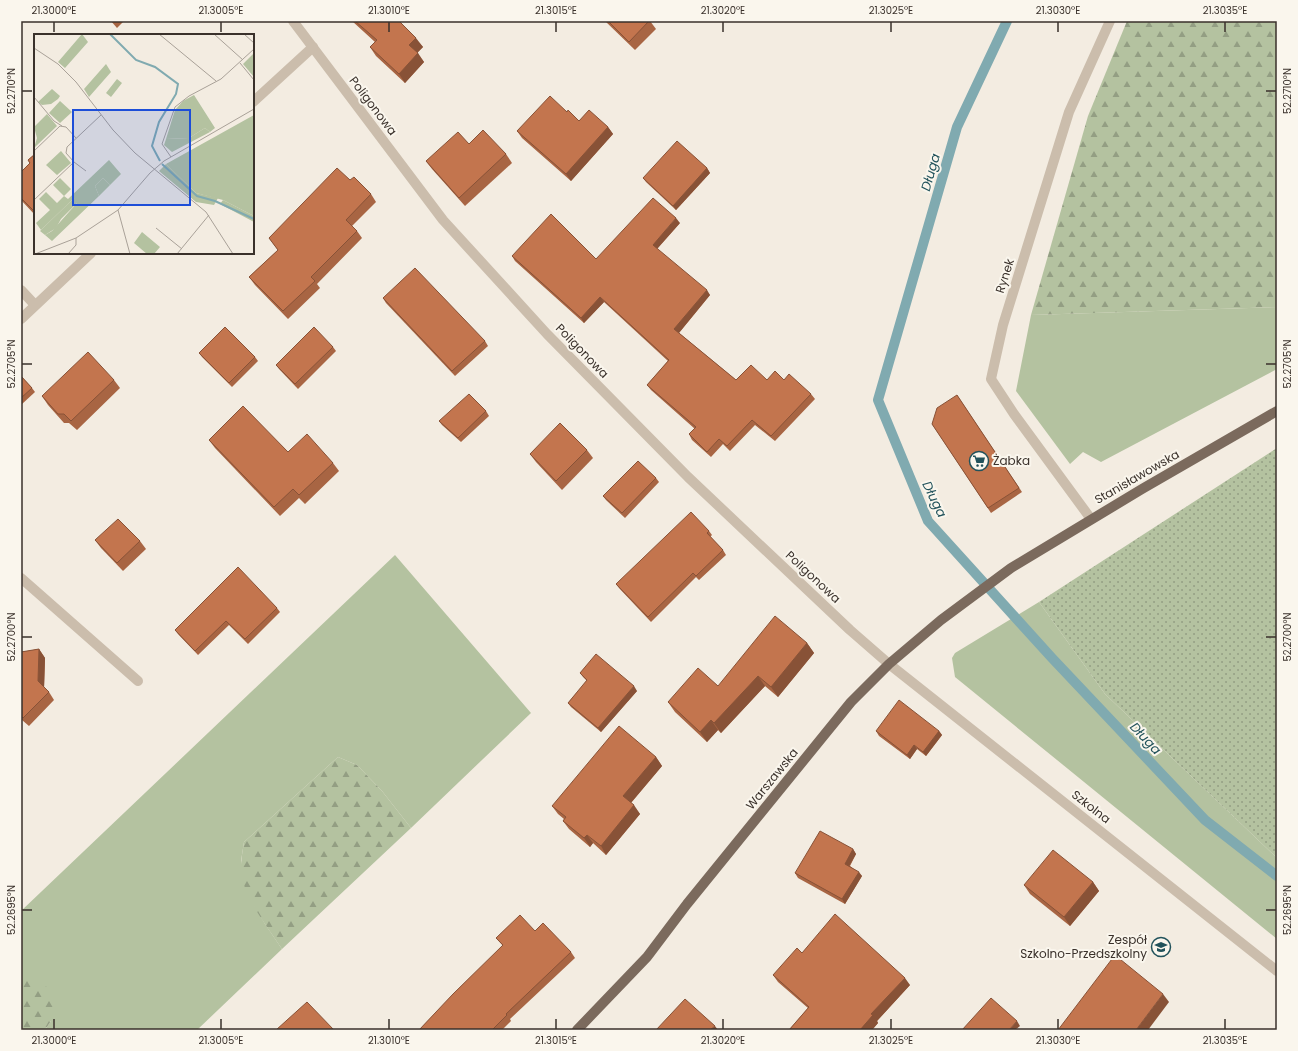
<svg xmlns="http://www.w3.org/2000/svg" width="1298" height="1051" viewBox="0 0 1298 1051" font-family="Poppins,sans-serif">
<defs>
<pattern id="forest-firs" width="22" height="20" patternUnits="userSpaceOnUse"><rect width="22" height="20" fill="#b4c2a0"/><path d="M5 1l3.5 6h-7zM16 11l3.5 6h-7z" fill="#939e83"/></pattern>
<pattern id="park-dots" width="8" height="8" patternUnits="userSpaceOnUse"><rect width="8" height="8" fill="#b4c2a0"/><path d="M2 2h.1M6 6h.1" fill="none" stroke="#939e83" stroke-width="1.8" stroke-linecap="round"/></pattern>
</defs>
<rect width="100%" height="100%" fill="#f3ece1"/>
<g fill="#b4c2a0">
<polygon points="1277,307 1277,369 1101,462 1083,452 1070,464 1016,391 1031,315"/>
<polygon points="395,555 531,713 411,828 382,791 357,765 338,757 244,842 241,861 254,905 265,924 282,949 197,1030 45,1030 51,1021 21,973 21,911"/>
<polygon points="1039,602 1105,694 1277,858 1277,939 955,677 952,658 955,653"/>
</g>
<g fill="url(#forest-firs)">
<polygon points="1127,21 1277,21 1277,307 1031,315 1088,116"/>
<path d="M338 757 357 765 382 791 411 828 282 949C269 930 250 905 243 882 239 869 242 855 244 842Z"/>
<path d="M21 973C42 977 47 986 57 1004L51 1021 45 1030H21Z"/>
</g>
<polygon fill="url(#park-dots)" points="1277,448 1277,858 1105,694 1039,602"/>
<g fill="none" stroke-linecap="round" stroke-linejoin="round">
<polyline stroke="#80aab0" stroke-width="10" points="1007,21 957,127 878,400 928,521 1052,658 1205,820 1277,876"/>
<g stroke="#cbbdac" stroke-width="10">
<polyline points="293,21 443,220 547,334 688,477 850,630 889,664 1277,971"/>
<polyline points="253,102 313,47"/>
<polyline points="21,290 35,305"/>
<polyline points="21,319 91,253"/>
<polyline points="1091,519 1014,414 991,379 1003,325 1069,112 1110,21"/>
<polyline points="21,578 138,681"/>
</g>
<polyline stroke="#7b6a5d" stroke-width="10" points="577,1030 647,957 687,904 851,702 889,664 941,620 1011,568 1142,489 1277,411"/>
</g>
<g fill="#a86543">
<polygon points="111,21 124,21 117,28"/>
<polygon points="352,21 399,21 423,47 417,53 424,62 405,83 376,56 370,47 375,42"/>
<polygon points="605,21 650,21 656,29 635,50"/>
<polygon points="567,112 579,121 608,127 613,134 571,181 522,138 517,131"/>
<polygon points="469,144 506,154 512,163 465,206 432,169 426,161"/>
<polygon points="35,154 35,215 21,200 21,172 30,164 28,160"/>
<polygon points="707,168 710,173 676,210 646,182 643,178"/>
<polygon points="350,180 371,194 376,202 352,226 357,231 362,238 317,284 320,288 288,319 255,285 249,277 278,250 269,238"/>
<polygon points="680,223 657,249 710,295 679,333 736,380 784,380 811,394 815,399 775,441 755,425 730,451 723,444 711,457 692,440 689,434 695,429 651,390 647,385 668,361 604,302 584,323 515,261 512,256 596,259"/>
<polygon points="383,298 485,341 488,346 455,376 386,303"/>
<polygon points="333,347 336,351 298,389 279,369 276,365"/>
<polygon points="199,353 255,357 258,361 232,387 202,357"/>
<polygon points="21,376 32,388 35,392 21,405"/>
<polygon points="114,380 120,388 77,430 69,423 64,423 48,405 42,396"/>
<polygon points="957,395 1022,492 991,513 932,424"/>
<polygon points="486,411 489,416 461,442 442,425 439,421"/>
<polygon points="209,440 288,452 333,463 339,471 305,504 299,498 280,516 215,448"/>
<polygon points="587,450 593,458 562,490 536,462 530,454"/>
<polygon points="656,478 659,482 625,518 606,500 603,496"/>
<polygon points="709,531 712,535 710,537 723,550 726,555 699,580 696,577 651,622 619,588 616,584"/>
<polygon points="95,540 140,541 146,549 123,571 101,548"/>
<polygon points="277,608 280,612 248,644 229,625 198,655 178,634 175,630"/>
<polygon points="807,643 814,653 778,697 765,686 721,733 718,730 707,742 675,712 668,702 718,686"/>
<polygon points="39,649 45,658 44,687 49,692 54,700 29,726 22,720 21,721 21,652"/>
<polygon points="580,673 637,691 601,732 571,707 568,703 587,681 583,677"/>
<polygon points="876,731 939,731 942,735 926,756 917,749 910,759 879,736"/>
<polygon points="656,757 662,766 631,803 640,814 606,855 593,843 590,847 569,829 563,821 564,819 558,814 552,806"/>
<polygon points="853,849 856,854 850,866 862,876 845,904 798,878 795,873"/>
<polygon points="1093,882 1099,891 1070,926 1030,894 1024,885"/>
<polygon points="535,931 571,952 575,958 510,1019 511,1021 502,1030 419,1030 503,946 496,938"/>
<polygon points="802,953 910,985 877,1021 878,1023 872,1030 789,1030 808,1008 778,982 773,975"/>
</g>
<g fill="#885237">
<polygon points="416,38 423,47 416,54 409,45"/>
<polygon points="418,53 424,62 405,83 399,74"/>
<polygon points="608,127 613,134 571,181 566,174"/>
<polygon points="707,168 710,173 676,210 673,206"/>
<polygon points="676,218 680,223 656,250 653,245"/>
<polygon points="707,290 710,295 678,334 674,329"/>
<polygon points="600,297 604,302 584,323 581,318"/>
<polygon points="807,643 814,653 778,697 771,687"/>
<polygon points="39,649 45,658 44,690 38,681"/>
<polygon points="758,676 765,686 721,733 714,723"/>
<polygon points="634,686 637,691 601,732 598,728"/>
<polygon points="711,720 718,730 707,742 700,732"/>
<polygon points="939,731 942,735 926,756 923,752"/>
<polygon points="914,745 917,749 910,759 907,755"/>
<polygon points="656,757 662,766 629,805 623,796"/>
<polygon points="634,805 640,814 606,855 601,846"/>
<polygon points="587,835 593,843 590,847 584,838"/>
<polygon points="853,849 856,854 848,868 845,864"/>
<polygon points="859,872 862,876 845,904 842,899"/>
<polygon points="1093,882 1099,891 1070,926 1064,917"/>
<polygon points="905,978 910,985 877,1021 878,1023 872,1030 860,1030 871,1014"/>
<polygon points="1163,994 1169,1002 1148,1030 1136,1030"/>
<polygon points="1017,1021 1020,1026 1015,1030 1009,1030"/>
<polygon points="715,1026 718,1030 710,1030"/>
</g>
<g fill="#c3754e" stroke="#885237">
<polygon points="355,21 399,21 416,38 409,45 418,53 399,74 370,47 377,40"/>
<polygon points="608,21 649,21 629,42"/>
<polygon points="550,96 567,112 568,110 579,121 589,110 608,127 566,174 517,131"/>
<polygon points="483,130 506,154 459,198 426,161 458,132 469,144"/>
<polygon points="677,141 707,168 673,206 643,178"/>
<polygon points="35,154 35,212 21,198 21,172 30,163 28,160"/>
<polygon points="337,168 350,180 354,177 371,194 346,220 357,231 311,277 315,281 283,311 249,277 278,250 269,238"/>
<polygon points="653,198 676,218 653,245 707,290 674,329 736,380 751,365 767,380 775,371 784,380 789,374 811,394 771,436 752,420 727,446 719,439 707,452 689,434 696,427 647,385 669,360 600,297 581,318 512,256 551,214 596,259"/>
<polygon points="415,268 485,341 452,371 383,298"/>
<polygon points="225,327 255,357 229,383 199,353"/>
<polygon points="314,327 333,347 295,384 276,365"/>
<polygon points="88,352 114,380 71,421 64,414 58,414 42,396"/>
<polygon points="21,376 32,388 21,398"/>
<polygon points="469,394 486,411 458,438 439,421"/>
<polygon points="957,395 1019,488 988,508 932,424 937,408"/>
<polygon points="243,406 288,452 307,434 333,463 299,495 293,489 274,507 209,440"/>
<polygon points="560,423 587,450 556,481 530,454"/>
<polygon points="638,461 656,478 622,513 603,496"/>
<polygon points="691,512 709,531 707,533 723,550 696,576 693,573 648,617 616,584"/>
<polygon points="118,519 140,541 117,563 95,540"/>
<polygon points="238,567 277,608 245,639 226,621 195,651 175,630"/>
<polygon points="775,616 807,643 771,687 758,676 714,723 711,720 700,732 668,702 698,668 718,686"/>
<polygon points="39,649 38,681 49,692 23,718 21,716 21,652"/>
<polygon points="596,654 634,686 598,728 568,703 587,680 580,673"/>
<polygon points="899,700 939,731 923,752 914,745 907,755 876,731"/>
<polygon points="619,726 656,757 623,796 634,805 601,846 587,835 584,838 563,821 566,817 552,806"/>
<polygon points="820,831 853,849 845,864 859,872 842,899 795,873"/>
<polygon points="1053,850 1093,882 1064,917 1024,885"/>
<polygon points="835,914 905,978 871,1014 873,1015 860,1030 789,1030 809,1007 773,975 797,948 802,953"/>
<polygon points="520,915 535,931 543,923 571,952 506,1014 507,1015 492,1030 419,1030 453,994 503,945 496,938"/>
<polygon points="1115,955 1163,994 1136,1030 1058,1030"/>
<polygon points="991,998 1017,1021 1009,1030 962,1030"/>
<polygon points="685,999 715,1026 710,1030 656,1030"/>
<polygon points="307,1002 334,1030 276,1030"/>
</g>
<path fill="none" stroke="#3a312b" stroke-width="1.5" d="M54 22V32M221 22V32M389 22V32M556 22V32M723 22V32M891 22V32M1058 22V32M1225 22V32M22 91H32M1266 91H1276M22 364H32M1266 364H1276M22 637H32M1266 637H1276M22 910H32M1266 910H1276M54 1019V1029M221 1019V1029M389 1019V1029M556 1019V1029M723 1019V1029M891 1019V1029M1058 1019V1029M1225 1019V1029"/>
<defs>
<symbol id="supermarket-ring" viewBox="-11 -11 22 22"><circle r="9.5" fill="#faf6ed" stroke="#21525b" stroke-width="1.5"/><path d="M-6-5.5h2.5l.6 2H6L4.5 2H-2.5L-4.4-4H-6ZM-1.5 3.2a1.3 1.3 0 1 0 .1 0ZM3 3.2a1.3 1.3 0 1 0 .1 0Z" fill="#21525b"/></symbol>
<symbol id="school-ring" viewBox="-11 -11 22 22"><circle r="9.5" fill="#faf6ed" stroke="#21525b" stroke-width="1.5"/><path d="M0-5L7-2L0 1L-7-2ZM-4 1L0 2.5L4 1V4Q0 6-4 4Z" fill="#21525b"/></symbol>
</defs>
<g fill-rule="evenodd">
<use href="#supermarket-ring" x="968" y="450" width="22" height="22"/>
<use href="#school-ring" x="1150" y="936" width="22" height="22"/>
</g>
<g text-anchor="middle" stroke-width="4" stroke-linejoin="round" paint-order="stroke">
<g font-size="12" fill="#3a312b" stroke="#faf6ed">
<text transform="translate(373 106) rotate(53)" y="4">Poligonowa</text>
<text transform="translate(1005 276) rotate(-72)" y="4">Rynek</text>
<text transform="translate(582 351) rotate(46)" y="4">Poligonowa</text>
<text transform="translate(1137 477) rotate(-30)" y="4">Stanisławowska</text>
<text transform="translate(813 577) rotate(43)" y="4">Poligonowa</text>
<text transform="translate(772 779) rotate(-51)" y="4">Warszawska</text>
<text transform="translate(1091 807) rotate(38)" y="4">Szkolna</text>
</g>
<g font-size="12" fill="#3a312b" stroke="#faf6ed" text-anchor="start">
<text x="993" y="465">Żabka</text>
<text x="1147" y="944" text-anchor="end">Zespół<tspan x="1147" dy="14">Szkolno-Przedszkolny</tspan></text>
</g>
<g font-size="13" font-style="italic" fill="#21525b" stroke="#faf6ed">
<text transform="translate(930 172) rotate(-74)" y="5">Długa</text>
<text transform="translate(935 499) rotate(64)" y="5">Długa</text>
<text transform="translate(1146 738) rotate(47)" y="5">Długa</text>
</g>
</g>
<g transform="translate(34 34)">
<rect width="220" height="220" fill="#f3ece1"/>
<path d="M48 0 54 8 31 34 24 28ZM72 30 77 38 55 63 50 55ZM83 45 88 49 77 63 72 59ZM18 55 26 62 24 65 17 70 8 71 4 68ZM26 67 38 78 26 89 15 79ZM171 94 176 98 138 118 130 111 132 105 155 104ZM27 117 37 129 23 141 12 131ZM75 126 87 140 76 151 69 144 61 152 65 162 18 207 11 201 18 197 43 169 40 164 7 196 2 189 16 176 5 165 12 158 23 169 30 162 19 151 26 144 37 155 30 162 34 165ZM132 130 162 159 184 164 180 171 162 168 125 137ZM189 166 220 182V188L186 170ZM108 198 126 213 120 220H113L100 209Z" fill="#b4c2a0"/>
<path d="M160 61 181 94 176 98 171 94 155 104 132 105 141 76 149 67ZM13 80 23 92 0 114 3 104 0 93ZM69 144 76 151 65 162 61 152ZM40 164 44 166 43 169 27 185 22 194 11 201 6 197Z" fill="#b4c2a0"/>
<path d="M220 19V43L209 30ZM220 81V182L189 166 162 159 132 130Z" fill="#b4c2a0"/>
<path fill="none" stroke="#80aab0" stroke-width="2" d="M76 0 102 26 121 33 144 50 142 60 125 88 118 112 126 127M128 130 163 162 181 167 220 185"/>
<path fill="none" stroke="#a9a198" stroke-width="1" d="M125 0 182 47M180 0 209 26M210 0 220 9M0 14 24 30 42 48 79 96 101 119 172 178 199 220M206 29 220 46M0 63 20 87 28 92M0 117 26 92 32 93 42 104M137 123 128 110 141 73 155 62 187 45 220 15M40 128 52 137M0 166 40 128 32 119 33 113 67 81M84 176 96 220M122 194 148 215M1 220 42 204 84 176 116 139 130 127 220 75M34 220 42 211V204M143 220 175 181"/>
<path fill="#1d4ed8" fill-opacity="0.15" stroke="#1d4ed8" stroke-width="2" d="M39 76H156V171H39Z"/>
<rect width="220" height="220" fill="none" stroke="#3a312b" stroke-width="2"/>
</g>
<rect width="1298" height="1051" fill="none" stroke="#faf6ed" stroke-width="44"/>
<rect x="22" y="22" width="1254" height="1007" fill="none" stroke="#3a312b" stroke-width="1.5"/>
<g font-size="10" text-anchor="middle" fill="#3a312b">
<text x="54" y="14">21.3000°E</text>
<text x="221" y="14">21.3005°E</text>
<text x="389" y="14">21.3010°E</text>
<text x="556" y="14">21.3015°E</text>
<text x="723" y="14">21.3020°E</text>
<text x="891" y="14">21.3025°E</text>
<text x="1058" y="14">21.3030°E</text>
<text x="1225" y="14">21.3035°E</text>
<text transform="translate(11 91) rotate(-90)" y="4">52.2710°N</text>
<text transform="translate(1287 91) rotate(-90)" y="4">52.2710°N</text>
<text transform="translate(11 364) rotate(-90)" y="4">52.2705°N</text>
<text transform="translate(1287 364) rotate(-90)" y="4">52.2705°N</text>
<text transform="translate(11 637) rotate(-90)" y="4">52.2700°N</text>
<text transform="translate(1287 637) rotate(-90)" y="4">52.2700°N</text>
<text transform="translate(11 910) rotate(-90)" y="4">52.2695°N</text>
<text transform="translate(1287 910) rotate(-90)" y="4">52.2695°N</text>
<text x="54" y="1044">21.3000°E</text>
<text x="221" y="1044">21.3005°E</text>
<text x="389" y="1044">21.3010°E</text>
<text x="556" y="1044">21.3015°E</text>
<text x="723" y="1044">21.3020°E</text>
<text x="891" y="1044">21.3025°E</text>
<text x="1058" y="1044">21.3030°E</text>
<text x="1225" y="1044">21.3035°E</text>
</g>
</svg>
